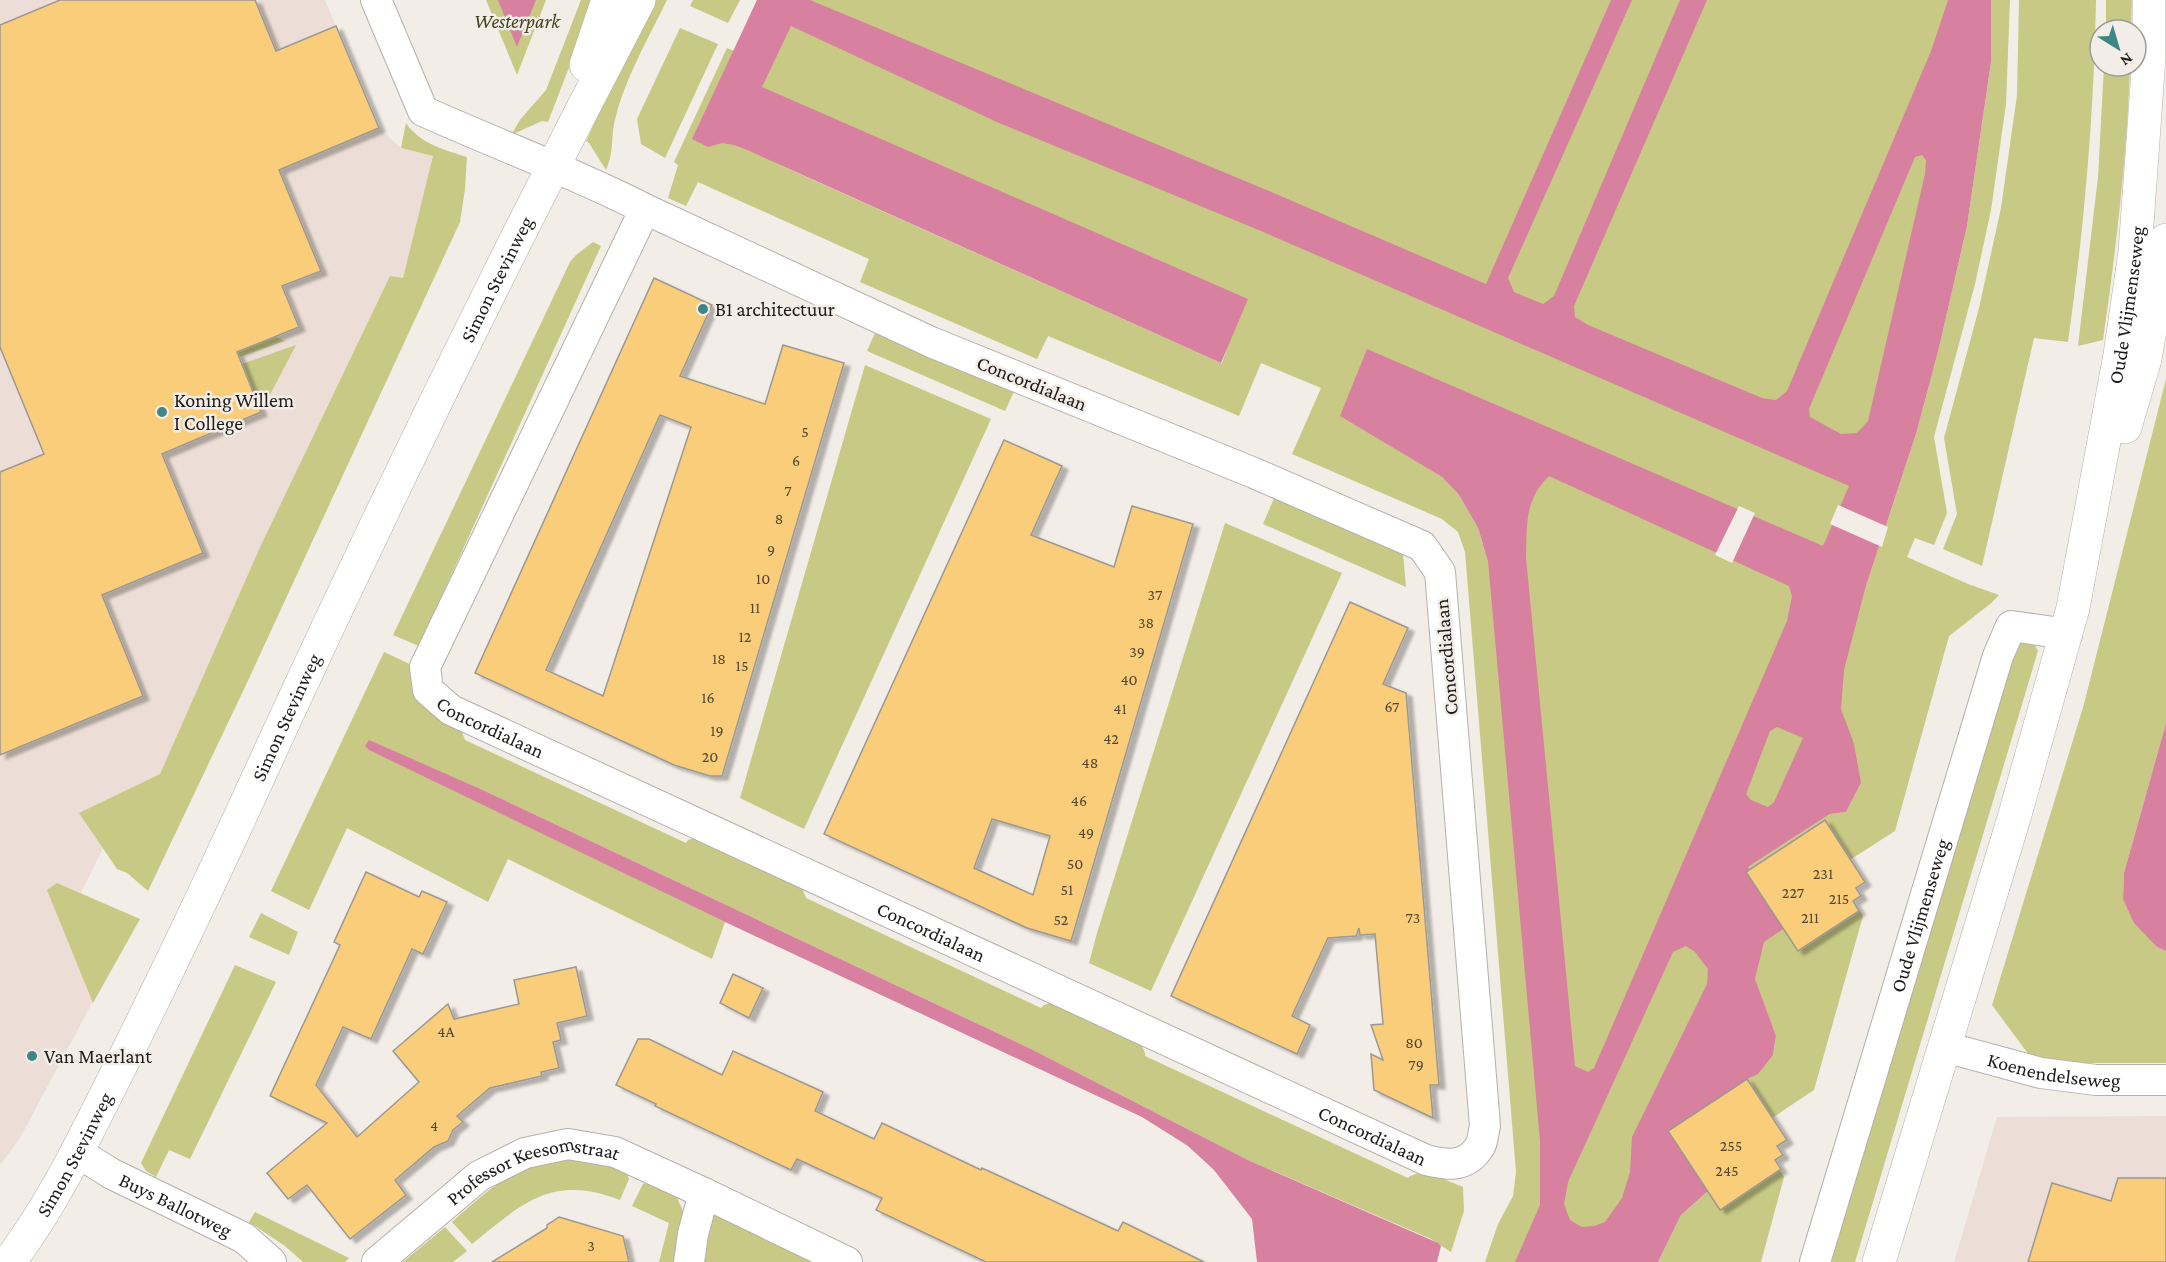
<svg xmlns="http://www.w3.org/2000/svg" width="2166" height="1262" viewBox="0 0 2166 1262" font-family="'Crimson Pro',serif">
<defs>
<filter id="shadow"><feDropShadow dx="6" dy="4" stdDeviation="1.5" flood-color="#0004"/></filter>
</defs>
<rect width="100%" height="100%" fill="#f3ede8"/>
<g fill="#ecded6">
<polygon points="0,0 325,0 379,128 401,148 434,156 403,279 390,276 261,545 160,774 80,813 103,848 81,893 59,884 108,973 20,1138 0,1165"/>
<polygon points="2166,1116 2166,1262 1954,1262 1997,1117"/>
</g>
<g fill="#c7c985" fill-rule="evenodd">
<polygon points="486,0 546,0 517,75"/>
<polygon points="581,0 595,0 548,122 542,121 511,135 520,120 546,90"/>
<path d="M653 0H667C650 35 625 79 616 116 610 136 615 150 606 170L589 143 586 141Z"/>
<polygon points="693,0 740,0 728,23 690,6"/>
<path d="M757 0H1977L1865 589 1916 434 1939 348 1967 226 1991 62V0H2010L2006 104 1991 210 1975 284 1934 437 1947 513 1934 545 1915 538 1907 557 1968 584 1999 595 1990 604 1949 636 1895 831 1834 870 1863 916 1814 1090 1772 1118 1747 1079 1773 1055 1776 1036 1759 992 1648 1262H1485L1498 1224 1513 1196 1516 1172 1465 552 1458 532 1442 519 1292 454 1321 388 1261 363 1239 416 1048 336 1037 359 860 282 869 259 698 182 686 206 668 198 678 165 674 162 727 48 734 51ZM773 162 1227 349 1222 363H1221ZM1341 416 1436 435 1480 502 1483 545 1478 528 1459 495 1442 477ZM1861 783 1846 812 1830 814 1748 867Z"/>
<path d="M2019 0H2096C2094 115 2084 229 2068 342L2034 338 1982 566 1943 549 1957 514 1944 438 1979 308 2001 208 2017 95Z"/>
<polygon points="2106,0 2132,0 2131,30 2106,30"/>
<polygon points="680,28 718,44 665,158 641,144 637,119"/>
<path d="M2104 66H2130C2127 158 2116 249 2103 340L2078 346 2098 177Z"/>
<path d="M406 123C420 144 445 150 467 157L465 189 460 222 245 687 148 891 127 873 117 869 79 813 160 774 261 545 390 276 403 278 433 156 401 148Z"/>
<polygon points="593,242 601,246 419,646 393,635 570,262 576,255"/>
<polygon points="220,312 285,341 239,357"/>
<polygon points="879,324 1017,385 1005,411 867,351"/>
<polygon points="296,345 261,412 242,364"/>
<polygon points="865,365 991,419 804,829 740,798"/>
<polygon points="2166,379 2166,723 2124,873 2123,899 2157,947 2166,951 2166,1063 2035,1063 1992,1005 2084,704"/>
<polygon points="1275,496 1403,553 1406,587 1263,524"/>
<polygon points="1225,523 1342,573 1151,991 1089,963 1097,933"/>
<polygon points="2024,640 2034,644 2038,651 1855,1262 1827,1262 2013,648"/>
<polygon points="384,652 414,666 411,684 415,695 458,722 465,740 686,843 688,840 704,835 799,880 806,898 1041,1008 1044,1005 1059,1000 1138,1037 1145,1053 1145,1056 1408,1178 1410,1176 1424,1171 1463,1187 1464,1211 1451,1252 1431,1239 1250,1161 1031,1049 487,792 367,748 725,922 712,959 508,859 488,902 347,828 309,910 271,891"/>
<polygon points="57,883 140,919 93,1003 47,890"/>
<polygon points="261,913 298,932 289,955 249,937"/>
<polygon points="235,965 276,982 190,1159 169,1150 156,1177 146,1171 141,1163"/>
<path d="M576 1159 625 1169 629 1179 620 1200C551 1174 523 1203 472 1244L452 1222C494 1184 517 1163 576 1159Z"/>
<polygon points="1780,1170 1784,1177 1761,1262 1658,1262 1681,1215 1708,1191 1720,1209"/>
<polygon points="653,1181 674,1191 683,1211 687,1231 680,1262 659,1262 669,1223 632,1206 643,1184"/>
<polygon points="712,1209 823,1262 699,1262"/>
<polygon points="255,1212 349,1258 345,1262 303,1262 285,1246 249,1222"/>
<polygon points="445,1227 467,1251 453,1262 403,1262"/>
</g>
<g fill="#d8809f" fill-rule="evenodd">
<polygon points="498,0 536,0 517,47"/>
<path d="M757 0H810L1276 194 1486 284 1611 0H1632L1508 278 1514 292 1543 304 1554 296 1680 0H1707L1574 306 1575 317 1588 325 1762 398 1776 400 1787 391 1931 51 1948 0H1991V62L1967 226 1939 348 1916 434 1865 589 1844 670 1841 709 1854 744 1861 783 1846 812 1830 814 1748 867 1786 927 1764 942 1755 979 1776 1036 1773 1055 1758 1074 1747 1079 1708 1191 1681 1215 1658 1262H1515L1540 1205V1141L1488 561 1478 528 1459 495 1442 477 1340 416 1367 349 1823 546 1849 486 1261 231 999 123 791 26 762 87 1248 299 1221 363 745 149 734 145 722 143 708 147 692 139ZM1922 155 1926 160 1925 174 1868 421 1857 433 1841 434 1810 417 1809 409 1915 157ZM1549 476 1789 586 1792 596 1787 621 1594 1068 1588 1072 1575 1066 1526 558C1527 526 1524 500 1549 476ZM1777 727 1803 738 1774 802 1768 807 1751 800 1746 794 1770 731ZM1686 946 1695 952 1708 969 1707 984 1632 1137 1630 1172 1622 1198 1605 1222 1594 1226 1582 1227 1570 1220 1564 1204 1568 1182 1673 952Z"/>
<polygon points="2166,723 2166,951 2157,947 2134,923 2123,899 2124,873"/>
<polygon points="369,740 487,792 1031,1049 1250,1161 1438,1243 1441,1246 1437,1262 1257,1262 1252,1219 1214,1170 1188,1146 1142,1117 725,922 369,750 365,746"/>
</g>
<g fill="#f3ede8">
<polygon points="1838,505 1888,527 1882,547 1830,524"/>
<polygon points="1739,506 1755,513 1732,563 1715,555"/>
</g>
<g fill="#facd7a" stroke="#9c9893" stroke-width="1.5" fill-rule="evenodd" filter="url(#shadow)">
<polygon points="60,0 255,0 276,51 336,26 379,128 279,170 321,271 282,286 299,327 237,352 261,412 162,454 203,553 102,595 143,696 0,755 0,472 44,454 0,347 0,25"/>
<path d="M654 278 712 305 680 376 765 404 783 345 844 363 722 776H710L674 765 475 673ZM660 415 691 427 603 696 546 670Z"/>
<path d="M1004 440 1062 466 1031 535 1114 567 1132 506 1193 524 1071 941 1027 928 824 834ZM992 819 1050 836 1033 895 974 868Z"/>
<polygon points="1350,602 1408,628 1383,684 1406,693 1439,1085 1430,1085 1433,1118 1374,1090 1371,1054 1383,1060 1371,1025 1383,1024 1375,934 1360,935 1359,928 1356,936 1328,938 1292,1016 1310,1025 1297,1054 1171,996"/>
<polygon points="1825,820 1865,882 1856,888 1861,896 1853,901 1859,911 1798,951 1746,872"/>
<polygon points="366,872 419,897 422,891 447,902 423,954 412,949 371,1039 343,1027 316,1085 357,1137 419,1082 393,1051 448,1004 454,1019 519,1004 514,980 576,967 587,1016 557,1023 561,1040 553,1042 559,1068 541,1072 542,1076 490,1088 457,1116 463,1122 453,1130 448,1141 434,1147 395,1180 406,1195 350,1239 307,1185 288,1199 267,1173 327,1123 270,1096 340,945 334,942"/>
<polygon points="733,974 763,988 749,1018 720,1003"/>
<polygon points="638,1039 649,1039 722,1075 733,1051 823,1092 815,1111 874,1139 882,1123 981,1170 982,1168 1118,1231 1123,1222 1204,1262 986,1262 876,1210 882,1198 797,1159 791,1170 655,1106 656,1104 616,1085"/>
<polygon points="1747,1079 1787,1140 1777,1146 1783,1155 1775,1160 1781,1169 1720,1210 1668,1131"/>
<polygon points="2118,1178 2166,1178 2166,1262 2028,1262 2052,1183 2111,1201"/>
<polygon points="559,1217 623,1236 629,1262 492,1262 547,1228 547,1225"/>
</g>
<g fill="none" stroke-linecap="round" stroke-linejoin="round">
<defs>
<g id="minor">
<path id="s1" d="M376 0 423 111C496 144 573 172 645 209L425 667 428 690 451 710 1426 1160C1446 1165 1465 1168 1478 1149 1483 1144 1483 1133 1485 1126L1440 572 1422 546 1254 473 931 342 645 209"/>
<path id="s2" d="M1945 1047 2041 1073 2096 1080H2166"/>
<path id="s3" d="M77 1152 112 1174 244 1238 271 1262"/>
<path id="s4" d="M377 1262 479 1176 525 1153 568 1144 615 1152 704 1193 847 1262"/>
<polyline points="689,1262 693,1234 704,1193"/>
<path id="s5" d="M1815 1262 1998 656 2011 626 2067 634"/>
</g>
<g id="tertiary">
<polyline points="586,65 608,0"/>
<polyline points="2125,427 2145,359 2166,240"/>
<path id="s6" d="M9 1262C56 1200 89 1128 124 1059 178 951 229 842 279 732 393 485 513 241 639 0"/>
<path id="s7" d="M1879 1262 2014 818 2073 608 2120 355 2135 252 2149 57V0"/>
</g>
</defs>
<use href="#minor" stroke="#b6afab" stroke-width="32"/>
<use href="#tertiary" stroke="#b6afab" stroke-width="34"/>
<use href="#minor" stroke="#fff" stroke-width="30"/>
<use href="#tertiary" stroke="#fff" stroke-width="33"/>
</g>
<g fill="#3f8786" stroke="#f3ede8" stroke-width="2">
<circle cx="703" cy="309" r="6"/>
<circle cx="162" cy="412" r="6"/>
<circle cx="32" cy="1056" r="6"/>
</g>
<g text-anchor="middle" stroke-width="5" stroke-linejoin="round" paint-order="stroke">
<g font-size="16" fill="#544731">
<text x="805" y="437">5</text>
<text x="796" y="466">6</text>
<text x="788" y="496">7</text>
<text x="779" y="524">8</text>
<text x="771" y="555">9</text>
<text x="763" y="584">10</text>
<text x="1155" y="600">37</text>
<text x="755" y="613">11</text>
<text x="1146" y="628">38</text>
<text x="745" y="642">12</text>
<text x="1137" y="657">39</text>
<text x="719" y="664">18</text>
<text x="742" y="671">15</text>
<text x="1129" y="685">40</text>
<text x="708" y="703">16</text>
<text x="1392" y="712">67</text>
<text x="1120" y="714">41</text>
<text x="717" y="736">19</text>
<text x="1111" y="744">42</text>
<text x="710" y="762">20</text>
<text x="1090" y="768">48</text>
<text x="1079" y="806">46</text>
<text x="1086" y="838">49</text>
<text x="1075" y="869">50</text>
<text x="1823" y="879">231</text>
<text x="1067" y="895">51</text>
<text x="1793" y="898">227</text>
<text x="1839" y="904">215</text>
<text x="1413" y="923">73</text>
<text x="1810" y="923">211</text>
<text x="1061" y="925">52</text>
<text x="446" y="1037">4A</text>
<text x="1414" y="1048">80</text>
<text x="1416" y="1070">79</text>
<text x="434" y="1131">4</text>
<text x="1731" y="1151">255</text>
<text x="1727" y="1176">245</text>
<text x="591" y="1251">3</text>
</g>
<g font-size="20" font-style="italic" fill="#43441d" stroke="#f3ede8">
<text x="517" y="28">Westerpark</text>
</g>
<g font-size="20" fill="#1d1a19" stroke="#f3ede8">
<text dy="7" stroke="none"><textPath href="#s6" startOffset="1098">Simon Stevinweg</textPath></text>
<text dy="7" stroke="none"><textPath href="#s7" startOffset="990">Oude Vlijmenseweg</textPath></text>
<text transform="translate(1032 383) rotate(22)" y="7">Concordialaan</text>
<text transform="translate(1446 657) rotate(-95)" y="7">Concordialaan</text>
<text dy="7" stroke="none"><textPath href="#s6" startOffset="612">Simon Stevinweg</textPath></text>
<text dy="7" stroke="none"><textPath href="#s1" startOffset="968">Concordialaan</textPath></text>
<text dy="7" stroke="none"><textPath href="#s5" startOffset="362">Oude Vlijmenseweg</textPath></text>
<text dy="7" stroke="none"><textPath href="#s1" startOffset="1454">Concordialaan</textPath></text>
<text dy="7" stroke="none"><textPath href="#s2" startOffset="112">Koenendelseweg</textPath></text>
<text dy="7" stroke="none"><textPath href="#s1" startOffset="1940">Concordialaan</textPath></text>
<text dy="7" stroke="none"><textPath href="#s6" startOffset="126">Simon Stevinweg</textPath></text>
<text dy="7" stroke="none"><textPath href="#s4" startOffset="188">Professor Keesomstraat</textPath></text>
<text dy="7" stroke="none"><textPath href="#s3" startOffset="112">Buys Ballotweg</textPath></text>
</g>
<g font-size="20" fill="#1d1a19" stroke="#f3ede8" text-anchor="start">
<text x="715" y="316">B1 architectuur</text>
<text x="174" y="407">Koning Willem<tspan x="174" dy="23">I College</tspan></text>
<text x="44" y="1063">Van Maerlant</text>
</g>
</g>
<g transform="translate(2118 48) rotate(143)"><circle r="28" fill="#f3ede8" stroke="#9d9995" stroke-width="1.5"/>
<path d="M0-4.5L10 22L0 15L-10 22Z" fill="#3f8786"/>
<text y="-9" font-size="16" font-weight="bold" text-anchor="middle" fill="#1d1a19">N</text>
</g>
</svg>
